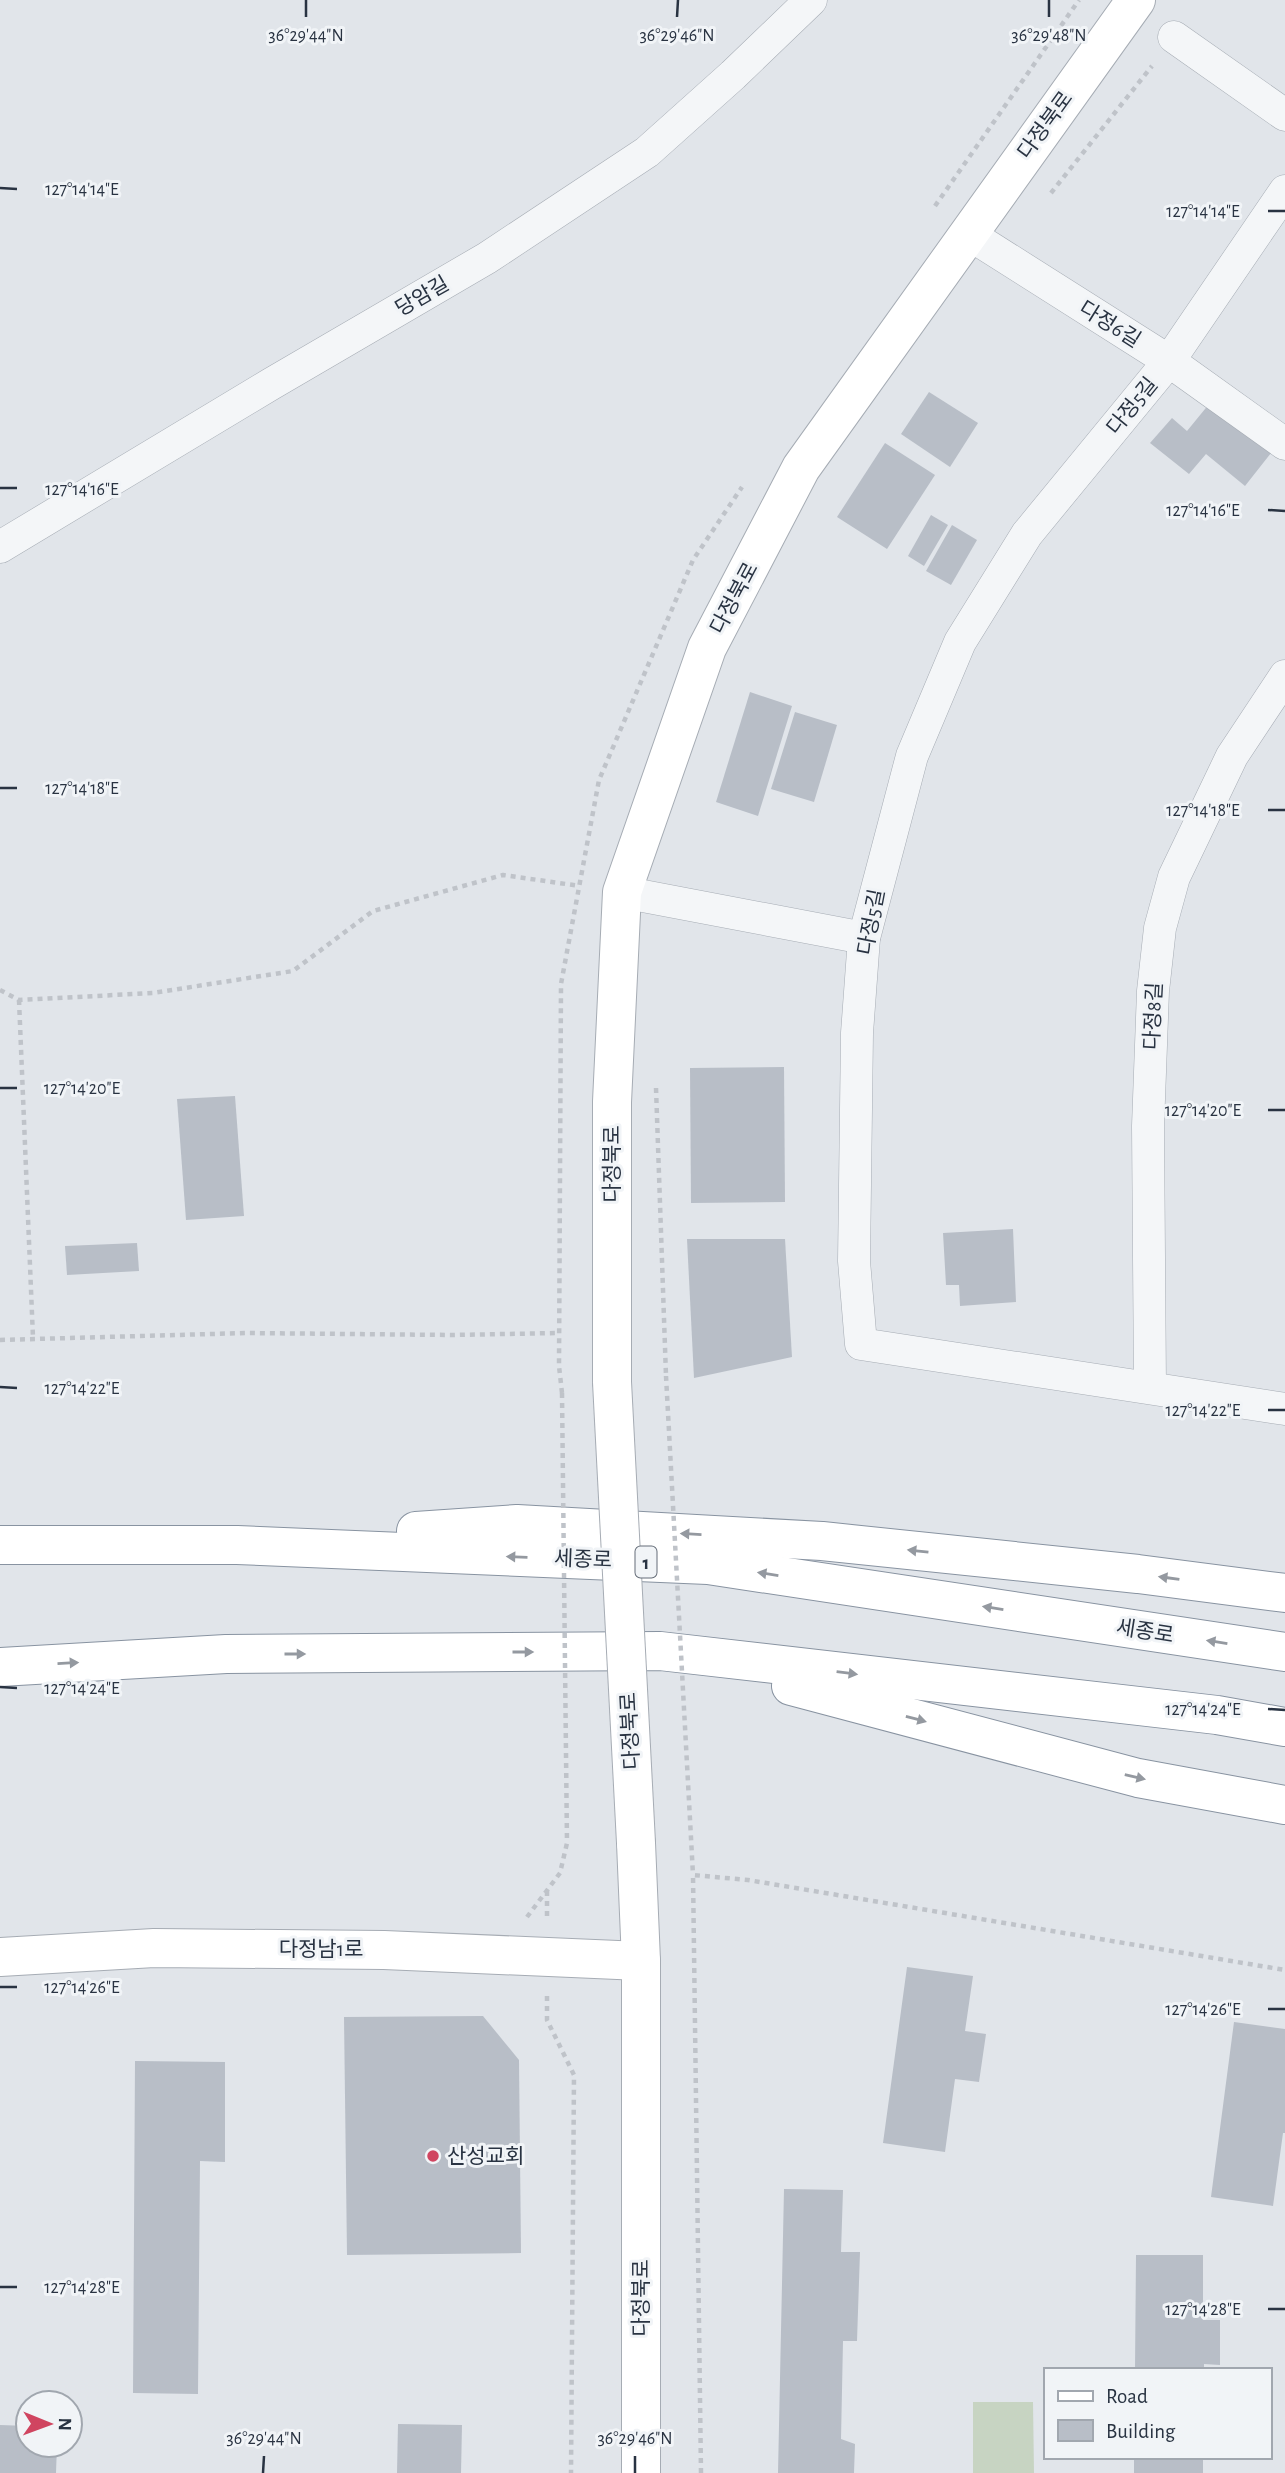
<svg xmlns="http://www.w3.org/2000/svg" width="1285" height="2473" viewBox="0 0 1285 2473" font-family="'Alegreya Sans','Noto Sans KR',sans-serif">
<rect width="100%" height="100%" fill="#e1e5ea"/>
<polygon fill="#c7d4c2" points="973,2402 1033,2402 1034,2473 973,2473"/>
<g fill="#b8bec7">
<polygon points="929,392 978,423 950,467 901,434"/>
<polygon points="1214,398 1275,448 1245,486 1206,454 1189,474 1150,443 1172,418 1187,431"/>
<polygon points="885,443 935,475 887,549 837,517"/>
<polygon points="931,515 948,525 924,566 908,556"/>
<polygon points="952,525 977,540 951,585 926,571"/>
<polygon points="750,692 792,706 758,816 716,802"/>
<polygon points="795,712 837,725 814,802 771,789"/>
<polygon points="784,1067 785,1202 691,1203 690,1068"/>
<polygon points="235,1096 244,1216 186,1220 177,1099"/>
<polygon points="1013,1229 1016,1302 960,1306 959,1285 946,1285 943,1233"/>
<polygon points="687,1239 785,1239 792,1357 694,1378"/>
<polygon points="137,1243 139,1271 67,1275 65,1246"/>
<polygon points="907,1967 973,1976 965,2031 986,2034 979,2082 955,2079 945,2152 883,2143"/>
<polygon points="483,2016 519,2060 521,2253 347,2255 344,2017"/>
<polygon points="1234,2022 1285,2029 1285,2133 1283,2133 1273,2206 1211,2197"/>
<polygon points="135,2061 225,2062 225,2162 200,2161 198,2394 133,2393"/>
<polygon points="784,2189 843,2190 841,2252 860,2252 857,2341 843,2341 841,2439 855,2444 854,2473 778,2473"/>
<polygon points="1136,2255 1203,2255 1203,2320 1220,2320 1220,2365 1204,2364 1204,2370 1135,2370"/>
<polygon points="398,2424 462,2425 461,2473 397,2473"/>
<polygon points="0,2425 28,2426 28,2445 57,2445 56,2473 0,2473"/>
<rect x="1134" y="2457" width="69" height="16"/>
</g>
<g fill="none" stroke-linecap="round" stroke-linejoin="round">
<defs>
<g id="street">
<polyline points="1174,37 1285,115"/>
<polyline points="1285,191 1169,361 1027,534 960,642 912,756 864,938 857,1033 854,1261 861,1344 1285,1409"/>
<polyline points="967,233 1169,361 1285,444"/>
<polyline points="0,547 271,384 487,258 647,152 733,75 811,0"/>
<polyline points="622,892 864,938"/>
<polyline points="1150,1387 1148,1126 1153,991 1160,928 1174,877 1232,756 1285,676"/>
</g>
<g id="secondary">
<polyline points="612,1382 612,1102 622,892 707,648 801,468 1136,0"/>
<polyline points="636,1843 641,1961 641,2473"/>
<polyline points="0,1957 154,1948 384,1950 641,1961"/>
</g>
<g id="highway">
<polyline points="416,1531 517,1524 822,1541 1138,1574 1285,1593"/>
<polyline points="0,1545 237,1545 708,1565 1285,1652"/>
<polyline points="0,1667 226,1654 660,1651 1217,1715 1285,1727"/>
<polyline points="791,1686 1138,1778 1285,1805"/>
</g>
</defs>
<use href="#street" stroke="#a6acb4" stroke-width="33"/>
<use href="#secondary" stroke="#a6acb4" stroke-width="40"/>
<use href="#highway" stroke="#8893a1" stroke-width="40"/>
<g stroke="#bfc3c9" stroke-width="4.5" stroke-dasharray="5 5" stroke-linecap="butt">
<polyline points="1051,193 1152,66"/>
<polyline points="935,206 1079,0"/>
<polyline points="0,990 19,1000 153,993 293,971 373,911 503,875 580,886"/>
<polyline points="19,1000 33,1338"/>
<polyline points="656,1088 666,1376"/>
<polyline points="0,1340 246,1333 453,1335 559,1333"/>
<polyline points="562,1393 559,1366 561,984 599,780 693,560 742,487"/>
<polyline points="547,1891 547,1917"/>
<polyline points="527,1917 560,1873 567,1843"/>
<polyline points="547,1996 547,2020 574,2075 571,2473"/>
<polyline points="701,2473 693,1875 748,1880 1285,1970"/>
</g>
<use href="#street" stroke="#f4f6f8" stroke-width="32"/>
<use href="#secondary" stroke="#fff" stroke-width="38"/>
<use href="#highway" stroke="#fff" stroke-width="38"/>
<defs>
<polyline id="secondary-bridge" points="612,1382 636,1843"/>
</defs>
<use href="#secondary-bridge" stroke="#a6acb4" stroke-width="40" stroke-linecap="butt"/>
<g stroke="#bfc3c9" stroke-width="4.5" stroke-dasharray="5 5" stroke-linecap="butt">
<polyline points="666,1376 693,1875"/>
<polyline points="562,1393 567,1843"/>
</g>
<use href="#secondary-bridge" stroke="#fff" stroke-width="38"/>
</g>
<defs><path id="oneway-solid" d="M-6-.8H1V-3.2L6.5 0L1 3.2V.8H-6Z" transform="scale(1.75)"/></defs>
<g fill="#9499a0">
<use href="#oneway-solid" transform="translate(691 1534) rotate(-177)"/>
<use href="#oneway-solid" transform="translate(918 1551) rotate(-174)"/>
<use href="#oneway-solid" transform="translate(517 1557) rotate(-178)"/>
<use href="#oneway-solid" transform="translate(768 1574) rotate(-171)"/>
<use href="#oneway-solid" transform="translate(1169 1578) rotate(-172)"/>
<use href="#oneway-solid" transform="translate(993 1608) rotate(-171)"/>
<use href="#oneway-solid" transform="translate(1217 1642) rotate(-171)"/>
<use href="#oneway-solid" transform="translate(523 1652)"/>
<use href="#oneway-solid" transform="translate(295 1654)"/>
<use href="#oneway-solid" transform="translate(68 1663) rotate(-3)"/>
<use href="#oneway-solid" transform="translate(847 1673) rotate(7)"/>
<use href="#oneway-solid" transform="translate(916 1719) rotate(15)"/>
<use href="#oneway-solid" transform="translate(1135 1777) rotate(13)"/>
</g>
<path fill="none" stroke="#293342" stroke-width="2.5" d="M306 17V0M677 17 678 0M1049 17V0M0 188 17 189M1268 211H1285M0 488H17M1268 510 1285 511M0 788H17M1268 810H1285M0 1088H17M1268 1110H1285M0 1387 17 1388M1268 1410H1285M0 1687 17 1688M1268 1709 1285 1710M0 1987H17M1268 2009H1285M0 2287H17M1268 2309H1285M263 2473 264 2456M635 2473V2456"/>
<circle fill="#d04560" stroke="#f1f4f7" stroke-width="2.5" cx="433" cy="2156" r="7"/>
<g text-anchor="middle" stroke-width="6" stroke-linejoin="round" paint-order="stroke">
<rect fill="#f1f4f7" stroke="#656d78" stroke-width="2" x="635.5" y="1546.5" width="21" height="31" rx="5"/>
<g font-size="19" font-weight="bold" fill="#293342">
<text x="646" y="1569">1</text>
</g>
<g font-size="21" fill="#293342" stroke="#f1f4f7">
<text transform="translate(1045 125) rotate(-54)" y="7">다정북로</text>
<text transform="translate(422 296) rotate(-30)" y="7">당암길</text>
<text transform="translate(1110 324) rotate(32)" y="7">다정6길</text>
<text transform="translate(1132 406) rotate(-51)" y="7">다정5길</text>
<text transform="translate(734 598) rotate(-62)" y="7">다정북로</text>
<text transform="translate(871 922) rotate(-79)" y="7">다정5길</text>
<text transform="translate(1153 1016) rotate(-87)" y="7">다정8길</text>
<text transform="translate(612 1164) rotate(-90)" y="7">다정북로</text>
<text transform="translate(583 1559) rotate(2)" y="7">세종로</text>
<text transform="translate(1145 1631) rotate(9)" y="7">세종로</text>
<text transform="translate(630 1731) rotate(-93)" y="7">다정북로</text>
<text x="321" y="1956">다정남1로</text>
<text transform="translate(641 2298) rotate(-90)" y="7">다정북로</text>
</g>
<g font-size="21" fill="#293342" stroke="#f1f4f7" text-anchor="start">
<text x="447" y="2163">산성교회</text>
</g>
</g>
<g font-size="18" text-anchor="middle" fill="#293342" stroke="#f1f4f7" stroke-width="6" stroke-linejoin="round" paint-order="stroke">
<text x="306" y="41">36°29'44"N</text>
<text x="677" y="41">36°29'46"N</text>
<text x="1049" y="41">36°29'48"N</text>
<text x="82" y="195">127°14'14"E</text>
<text x="1203" y="217">127°14'14"E</text>
<text x="82" y="495">127°14'16"E</text>
<text x="1203" y="516">127°14'16"E</text>
<text x="82" y="794">127°14'18"E</text>
<text x="1203" y="816">127°14'18"E</text>
<text x="82" y="1094">127°14'20"E</text>
<text x="1203" y="1116">127°14'20"E</text>
<text x="82" y="1394">127°14'22"E</text>
<text x="1203" y="1416">127°14'22"E</text>
<text x="82" y="1694">127°14'24"E</text>
<text x="1203" y="1715">127°14'24"E</text>
<text x="82" y="1993">127°14'26"E</text>
<text x="1203" y="2015">127°14'26"E</text>
<text x="82" y="2293">127°14'28"E</text>
<text x="1203" y="2315">127°14'28"E</text>
<text x="264" y="2444">36°29'44"N</text>
<text x="635" y="2444">36°29'46"N</text>
</g>
<rect x="1044" y="2368" width="228" height="91" fill="#f1f4f7" stroke="#a1a7af" stroke-width="2"/>
<rect x="1058" y="2391" width="35" height="10" fill="#ffffff" stroke="#a1a7af" stroke-width="2"/>
<text x="1106" y="2403" font-size="21" fill="#293342">Road</text>
<rect x="1058" y="2420" width="35" height="21" fill="#b8bec7" stroke="#a1a7af" stroke-width="2"/>
<text x="1106" y="2438" font-size="21" fill="#293342">Building</text>
<g transform="translate(49 2424) rotate(91)"><circle r="33" fill="#f1f4f7" stroke="#a1a7af" stroke-width="2"/>
<path d="M0-5L12 26L0 18L-12 26Z" fill="#d04560"/>
<text y="-10" font-size="19" font-weight="bold" text-anchor="middle" fill="#293342">N</text>
</g>
</svg>
